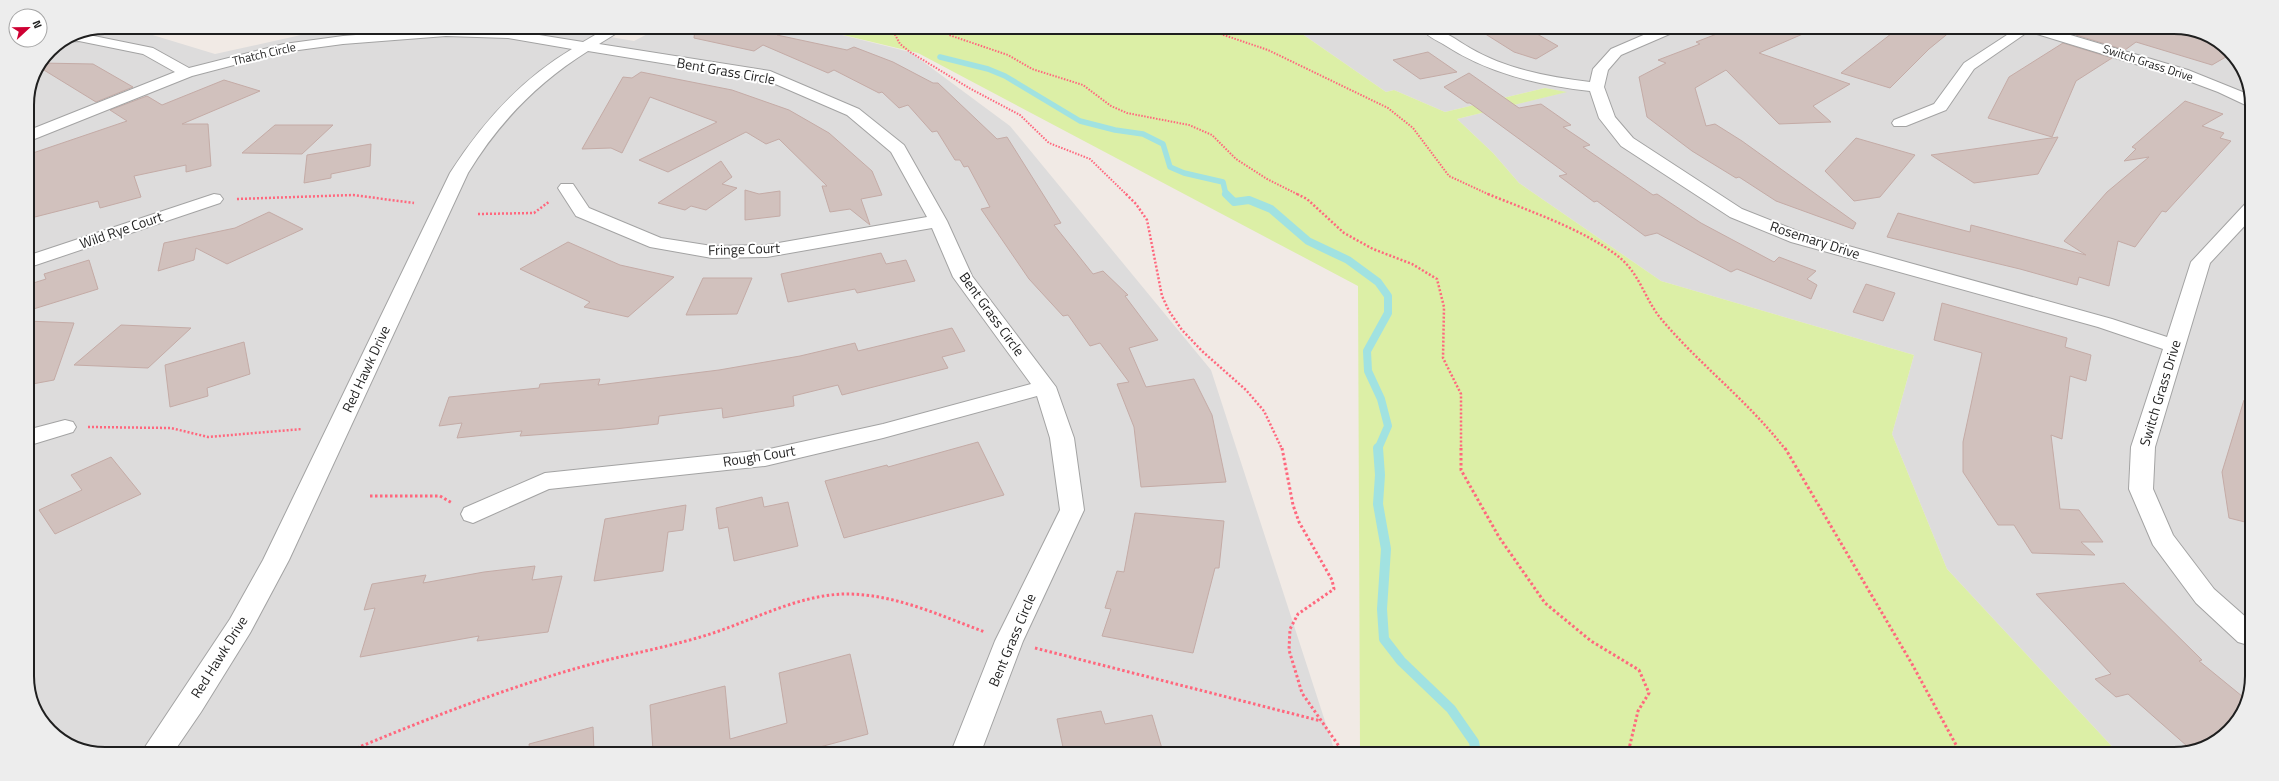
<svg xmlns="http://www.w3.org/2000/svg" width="2279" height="781" viewBox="0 0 2279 781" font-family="'Titillium Web',sans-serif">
<rect width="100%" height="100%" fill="#f1eae5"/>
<g fill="#dddcdc">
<polygon points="105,27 105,30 146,33 215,54 301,35 365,28 558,28 634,41 659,28 814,28 910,52 1010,126 1211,370 1335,752 80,750 43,724 27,681 27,100 33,75 50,50 76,33"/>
<polygon points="1295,29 2199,31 2236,57 2252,100 2248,701 2221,738 2174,754 2119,754 1947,569 1892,434 1914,355 1661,281 1519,183 1493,153 1457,119 1565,92 1545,88 1445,112 1394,90 1386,92"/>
</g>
<polygon fill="#dcefa6" points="814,28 1295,29 1386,92 1394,90 1445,112 1545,88 1567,92 1457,119 1493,153 1519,183 1661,281 1914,355 1892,434 1947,569 2119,754 1360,752 1358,286 918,53"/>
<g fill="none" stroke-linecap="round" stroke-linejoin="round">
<polyline stroke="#a1e2e1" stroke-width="5.5" points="940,57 988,69 1005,76 1080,121 1115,130 1143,134 1163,144 1170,167 1184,173 1223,182 1226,195"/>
<polyline stroke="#a1e2e1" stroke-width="8" points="1226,194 1234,202 1249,200 1271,209 1308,241 1348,260 1378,282 1388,296 1388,313 1367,351 1368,371 1381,399 1388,426 1378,449"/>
<polyline stroke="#a1e2e1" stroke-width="10" points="1378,448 1380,475 1378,504 1386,549 1382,609 1384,639 1401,661 1451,709 1474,742 1476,753"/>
</g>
<g fill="#d1c1bd" stroke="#c4aba6">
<polygon points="695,28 787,28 777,35 847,50 854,47 893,62 933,83 938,83 997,139 1007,137 1061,223 1054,225 1093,274 1103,271 1128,295 1125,296 1158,340 1129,348 1146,387 1194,379 1212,415 1226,482 1141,487 1134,427 1117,384 1129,382 1100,343 1090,346 1068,315 1063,316 1029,279 981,209 990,207 968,166 964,167 960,160 955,160 937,131 932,132 908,105 899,108 882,92 879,93 834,70 828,73 763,45 754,51 694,38"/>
<polygon points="1479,30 1530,30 1558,46 1536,59 1514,52"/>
<polygon points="1727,30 1812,30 1759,53 1850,84 1813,106 1831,122 1779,124 1726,70 1695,88 1706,126 1715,124 1742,141 1856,223 1853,229 1776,201 1739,177 1736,178 1692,151 1647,117 1639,77 1666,63 1658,60 1700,44 1696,42"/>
<polygon points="1896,30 1951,31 1929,49 1890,88 1841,73"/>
<polygon points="2083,31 2199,31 2231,54 2212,65 2136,42 2125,50 2076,35"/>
<polygon points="2063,43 2112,58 2076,81 2052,137 1988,118 2009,77"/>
<polygon points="1428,52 1457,72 1420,79 1393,60"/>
<polygon points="41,63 93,64 133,87 96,102 39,67"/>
<polygon points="641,72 732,90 789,110 829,133 872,171 882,195 861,199 870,225 850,209 830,212 822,186 827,186 779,139 766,144 746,132 668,172 639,160 717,122 650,97 622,153 611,148 582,149 623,77 632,78"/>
<polygon points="1469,73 1519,108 1541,104 1571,125 1563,127 1590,145 1583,147 1653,195 1657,194 1701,223 1774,262 1779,257 1816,271 1807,279 1817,285 1811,299 1737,269 1731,272 1657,233 1645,236 1597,201 1594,202 1559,176 1567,174 1470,103 1467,103 1444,87"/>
<polygon points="224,80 260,91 182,124 208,124 211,166 186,172 186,165 134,176 141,197 100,208 98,201 27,219 27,155 127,121 110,110 147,96 162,105"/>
<polygon points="2185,101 2223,114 2202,126 2224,133 2220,138 2231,141 2166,212 2162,211 2135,247 2118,241 2109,286 2079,277 2077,285 2020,269 1887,237 1898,213 1970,232 1971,225 2086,255 2064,241 2107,192 2149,157 2124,161 2136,149 2132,147"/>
<polygon points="275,125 333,125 302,154 242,153"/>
<polygon points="2058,137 2038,174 1974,183 1931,155"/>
<polygon points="1856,138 1915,155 1880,197 1854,201 1825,171"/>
<polygon points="371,144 370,166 331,174 331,178 304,183 307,155"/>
<polygon points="721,161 732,177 722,184 737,188 706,210 691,206 685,210 658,203"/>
<polygon points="745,190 759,194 780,191 780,216 745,220"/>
<polygon points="269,212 303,229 227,264 196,248 194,260 158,271 164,243 235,228"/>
<polygon points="568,242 620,265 674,277 628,317 584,307 590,302 520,269"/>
<polygon points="881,253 886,264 906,260 915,281 857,293 855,289 788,302 781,274"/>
<polygon points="89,260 98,289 27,311 27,285 46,279 44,274"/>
<polygon points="703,278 752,278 737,314 686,315"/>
<polygon points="1866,284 1895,293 1883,321 1853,312"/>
<polygon points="1942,303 2067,338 2065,347 2091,355 2086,381 2070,376 2062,439 2051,435 2060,509 2079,510 2103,542 2081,542 2095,555 2032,553 2014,525 1998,525 1963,472 1963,442 1982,353 1934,340"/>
<polygon points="27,321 74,323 54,380 27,385"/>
<polygon points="121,325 191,328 148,368 74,365"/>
<polygon points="952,328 965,351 942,357 948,368 842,395 838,385 793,396 794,406 723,418 722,408 659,416 658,424 615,429 520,436 522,431 457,438 462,423 439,426 449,397 539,388 540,384 600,379 598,385 719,370 800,356 855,343 858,351"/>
<polygon points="244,342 250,374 207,388 208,396 170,407 165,365"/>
<polygon points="2244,400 2250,401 2249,523 2229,518 2222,472"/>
<polygon points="978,442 1004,495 844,538 825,481 887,465 888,467"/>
<polygon points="111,457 141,494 55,534 39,510 82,490 71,475"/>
<polygon points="762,497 764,507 788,502 798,546 734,561 728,527 719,529 716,508"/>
<polygon points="686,505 683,530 668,532 663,571 594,581 605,519"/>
<polygon points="1135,513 1224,521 1219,568 1215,568 1193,653 1102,636 1111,609 1105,608 1117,571 1124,572"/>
<polygon points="535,566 532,580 562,576 548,632 477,641 479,636 360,657 375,608 364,610 372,584 426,575 423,583 484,572"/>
<polygon points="2124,583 2202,660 2199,661 2248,701 2224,733 2187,746 2128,694 2116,697 2095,679 2111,674 2036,594"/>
<polygon points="850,654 868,734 805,751 653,751 650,705 725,686 730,739 787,723 779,673"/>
<polygon points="1101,711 1105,724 1152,715 1163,752 1064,752 1057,719"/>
<polygon points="593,727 594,751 530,751 529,744"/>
</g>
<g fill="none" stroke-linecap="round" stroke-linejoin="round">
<defs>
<g id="minor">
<path d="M446 28 508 30 583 42 607 28H625L599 44 770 71 859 109 904 145 947 221 972 276 1056 387 1074 438 1084 510 1023 641 981 752H951L995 641 1060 510 1050 438 1037 396 883 438 765 466 549 489 473 523 464 520 461 514 464 508 545 473 765 450 883 424 1031 384 953 277 932 228 767 257 712 258 650 247 576 216 558 188 561 184H573L589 208 661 238 712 246 767 245 927 217 891 152 847 115 766 80 588 51C537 83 499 122 468 173L289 560 250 633 201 712 175 750H143L230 619 263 560 450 173C482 123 520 80 572 49L508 38 446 36 343 44 284 52 192 76 27 142V131L175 72 143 54 79 41 61 42 79 33 153 48 189 68 284 44 343 36Z"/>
<path d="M1423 30C1442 27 1454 39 1470 48 1506 69 1548 77 1590 82L1593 69 1611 49 1655 30H1674L1672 33 1621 55 1608 70 1604 87 1615 117 1633 138 1742 209 1805 234 2112 319 2167 337 2191 262 2245 204 2251 203V219L2210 263 2155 447 2153 489 2173 535 2214 589 2248 619V645L2238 642 2196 603 2153 545 2129 489 2131 447 2163 349 2098 327 1791 242 1730 217 1621 146 1599 118 1590 91C1537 85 1487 73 1443 44 1436 40 1427 36 1423 30Z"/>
<polygon points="2013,31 2029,31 1974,69 1946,110 1906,126 1894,126 1892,123 1894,120 1934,104 1964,63"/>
<polygon points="2035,31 2057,31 2188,70 2250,95 2252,108 2218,92 2178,77 2037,34"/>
<polygon points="214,194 220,195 223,199 220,203 27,268 27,256"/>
<polygon points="65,420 73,422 76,427 73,432 27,446 27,430"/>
</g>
</defs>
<use href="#minor" stroke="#a3a3a3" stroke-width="2"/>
<g stroke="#ff677d" stroke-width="2" stroke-dasharray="1.5 1.5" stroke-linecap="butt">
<polyline points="892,29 900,44 910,52 969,88 1020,115 1049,143 1090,159 1127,195"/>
<polyline points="943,29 949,35 1008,55 1032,69 1083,85 1111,106 1127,113 1189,125 1212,135 1236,159 1267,179 1299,195"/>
<polyline points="1206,29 1268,50 1388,108 1413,128 1449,176 1490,195"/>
</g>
<g stroke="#ff677d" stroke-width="2.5" stroke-dasharray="2 2" stroke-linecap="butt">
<polyline points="1126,194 1136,204 1147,220 1162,296 1169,311 1182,330 1202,351 1246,390 1264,411 1282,449"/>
<polyline points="1297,194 1307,199 1344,233 1373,249 1412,264 1437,279 1444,307 1443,358 1461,394 1461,449"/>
<path d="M1488 194C1529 211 1585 230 1619 257 1640 274 1645 300 1662 320 1700 365 1748 401 1785 449"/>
<polyline points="237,199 353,195 414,203"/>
<polyline points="478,214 534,213 550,201"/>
<polyline points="88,427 171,428 208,437 302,429"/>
</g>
<g stroke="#ff677d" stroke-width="3" stroke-dasharray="2.5 2.5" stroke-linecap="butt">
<polyline points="1282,448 1293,505 1299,522 1332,580 1334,589 1298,614 1290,629 1289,650 1302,693 1343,752"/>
<polyline points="1461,448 1461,470 1499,537 1545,603 1591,641 1639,670 1649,693 1638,711 1628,753"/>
<polyline points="1785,448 1912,664 1961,754"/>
<polyline points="370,496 440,496 452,503"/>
<polyline points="1035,648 1321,721"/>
<path d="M352 750C427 719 503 689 581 667 623 655 665 648 707 635 752 621 799 594 847 594 895 594 941 616 985 632"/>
</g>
<use href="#minor" fill="#fff" fill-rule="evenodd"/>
</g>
<g text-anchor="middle" stroke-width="4" stroke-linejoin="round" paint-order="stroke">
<g font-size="12" fill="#1f1f1f" stroke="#fff">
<text transform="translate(264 54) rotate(-13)" y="4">Thatch Circle</text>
<text transform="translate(2148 63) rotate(18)" y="4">Switch Grass Drive</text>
</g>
<g font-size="14" fill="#1f1f1f" stroke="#fff">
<text transform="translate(726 71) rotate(10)" y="5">Bent Grass Circle</text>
<text transform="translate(121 230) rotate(-19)" y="5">Wild Rye Court</text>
<text transform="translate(1815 240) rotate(18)" y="5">Rosemary Drive</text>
<text transform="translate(744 249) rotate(-2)" y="5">Fringe Court</text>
<text transform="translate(992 314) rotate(54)" y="5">Bent Grass Circle</text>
<text transform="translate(366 369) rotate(-65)" y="5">Red Hawk Drive</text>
<text transform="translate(2160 393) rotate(-73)" y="5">Switch Grass Drive</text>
<text transform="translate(759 456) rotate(-9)" y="5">Rough Court</text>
<text transform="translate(1012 640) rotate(-67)" y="5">Bent Grass Circle</text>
<text transform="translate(219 657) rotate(-58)" y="5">Red Hawk Drive</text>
</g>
</g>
<path d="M0 0H2279V781H0ZM105 34H2174A71 71 0 0 1 2245 105V676A71 71 0 0 1 2174 747H105A71 71 0 0 1 34 676V105A71 71 0 0 1 105 34Z" fill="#ededed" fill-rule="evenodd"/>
<path fill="none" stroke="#1f1f1f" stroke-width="2" d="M105 34H2174A71 71 0 0 1 2245 105V676A71 71 0 0 1 2174 747H105A71 71 0 0 1 34 676V105A71 71 0 0 1 105 34Z"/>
<g transform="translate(28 28) rotate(68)"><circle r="19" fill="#ffffff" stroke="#a5a5a5"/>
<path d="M0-3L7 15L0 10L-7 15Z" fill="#ce0033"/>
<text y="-6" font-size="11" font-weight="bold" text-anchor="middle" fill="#1f1f1f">N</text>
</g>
</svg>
